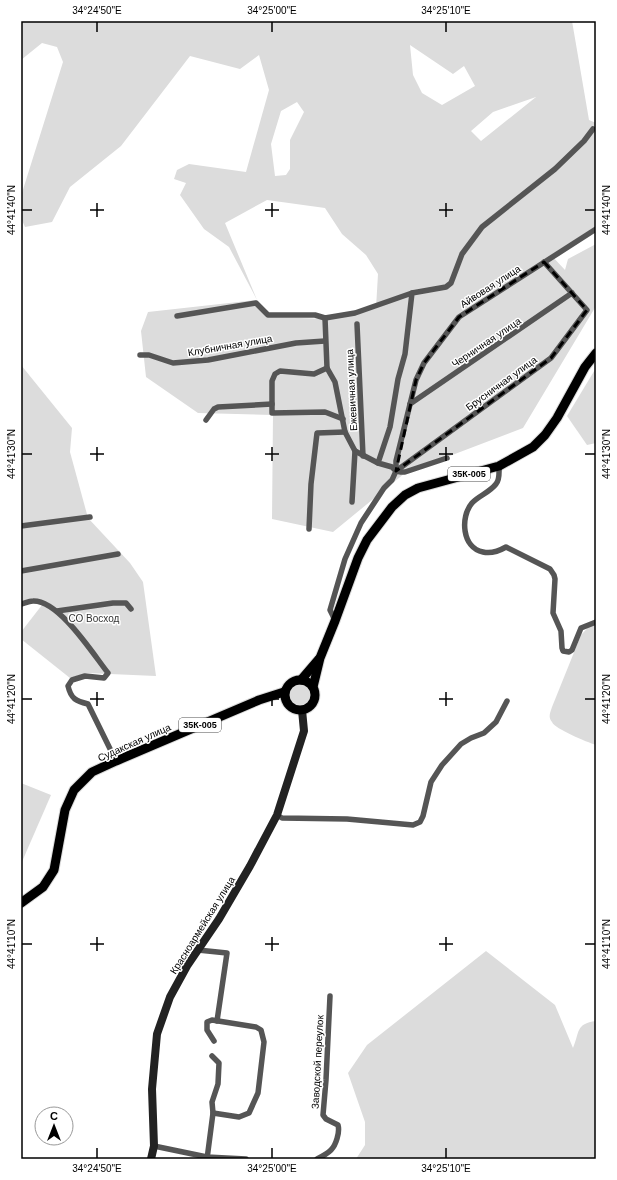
<svg xmlns="http://www.w3.org/2000/svg" width="617" height="1180" viewBox="0 0 617 1180" font-family="Arial,sans-serif">
<rect width="100%" height="100%" fill="#fff"/>
<g fill="#dcdcdc" fill-rule="evenodd">
<path d="M21 21H572L589 120 596 123V226L551 255 565 270 568 259 596 244V306L523 428 405 473 333 532 272 519 273 415 198 413 146 377 141 331 148 312 257 300 229 247 204 229 180 195 186 183 174 179 177 170 189 164 246 172 269 90 259 55 240 69 190 56 121 146 70 187 52 222 25 227 21 218V196L63 62 57 47 42 43 21 60ZM410 45 453 74 464 66 475 86 442 105 422 93 413 75ZM536 97 481 141 471 131 493 112ZM297 102 304 112 290 140V169L286 175 275 176 271 144 281 111ZM267 200 325 208 342 234 366 255 378 274 376 308 330 319 270 317 257 300 225 223Z"/>
<polygon points="21,365 72,428 70,452 88,518 130,563 143,582 156,676 87,673 70,678 21,639 21,632 42,605 32,602 21,607"/>
<polygon points="596,368 596,443 587,445 567,416"/>
<path d="M596 619V745C587 742 555 729 552 722 548 717 550 713 552 707L581 635Z"/>
<circle cx="300" cy="695" r="10"/>
<polygon points="21,783 51,795 21,864"/>
<path d="M486 951 555 1005 573 1048C580 1032 575 1024 596 1021V1159H356L365 1145V1122L348 1073 367 1045Z"/>
</g>
<g fill="none" stroke-linecap="round" stroke-linejoin="round">
<defs>
<g id="primary">
<polyline points="301,680 319,659"/>
<circle cx="300" cy="695" r="15"/>
<polyline points="313,687 320,658 335,621 358,558 367,540 392,507 405,495 418,488 499,466 533,447 545,435 557,418 585,367 596,353"/>
<polyline points="21,903 43,887 54,870 65,810 74,790 92,772 116,761 259,700 284,692"/>
</g>
</defs>
<use href="#primary" stroke="#dbdbdb" stroke-width="11"/>
<g stroke="#555" stroke-width="5.5">
<polyline points="177,316 256,303 268,315 315,315 325,318 355,313 412,293"/>
<polyline points="325,318 327,368 335,382 345,432 355,451 378,463"/>
<polyline points="357,324 363,456"/>
<polyline points="140,355 149,355 173,363 208,360 296,343 325,341"/>
<polyline points="327,368 314,374 280,371 275,374 272,381 272,413 325,412 343,419"/>
<polyline points="410,404 572,293"/>
<polyline points="206,420 214,409 218,407 272,404"/>
<path d="M499 466C499 472 500 480 496 484 489 493 478 496 472 503 460 517 462 548 483 552 491 554 499 551 506 547L550 569 554 575 555 579 553 613 561 631 562 648 563 651 569 652 572 650 581 628 596 622"/>
<polyline points="396,471 396,461 416,380 424,363 459,317 596,229"/>
<polyline points="396,471 551,358 587,310 544,262"/>
<polyline points="396,471 401,472 405,472 447,458"/>
<polyline points="352,502 355,451"/>
<polyline points="21,526 90,517"/>
<polyline points="309,529 311,484 317,433 345,432"/>
<polyline points="21,571 118,554"/>
<path d="M21 604C25 603 29 601 33 601 59 600 93 654 108 673L104 678 85 676 72 680 68 686C71 699 76 701 88 704L116 761"/>
<polyline points="57,611 113,603 126,603 131,609"/>
<polyline points="335,620 330,610 345,559 361,523 384,488 392,480 396,471 392,467 378,463 390,427 398,379 405,354 412,293 446,287 451,283 462,254 482,227 555,169 584,141 593,129"/>
<polyline points="277,815 282,818 347,819 413,825 420,822 423,816 431,782 442,765 461,744 471,738 484,733 496,722 507,701"/>
<polyline points="198,950 227,953 217,1021"/>
<polyline points="213,1113 239,1117 249,1113 258,1093 264,1042 261,1030 256,1027 212,1020 207,1022 207,1030 214,1041"/>
<polyline points="154,1146 207,1157 246,1159"/>
<polyline points="207,1159 213,1113 212,1102 218,1084 219,1063 212,1056"/>
<path d="M317 1159C321 1157 327 1154 331 1150 336 1145 340 1132 338 1125L326 1119 323 1115 326 1080 330 996"/>
</g>
<polyline stroke="#222" stroke-width="8" points="151,1159 154,1146 152,1089 157,1034 170,997 187,966 219,919 250,866 277,815 304,731 302,710"/>
<use href="#primary" stroke="#000" stroke-width="9"/>
</g>
<path fill="none" stroke="#000" stroke-width="3" stroke-dasharray="8 5" stroke-linejoin="round" d="M544 262 587 310 551 358 396 471 416 380 424 363 459 317Z"/>
<path fill="none" stroke="#000" stroke-width="1.5" d="M97 22V32M272 22V32M446 22V32M97 203V217M272 203V217M446 203V217M22 210H32M90 210H104M265 210H279M439 210H453M585 210H595M97 447V461M272 447V461M446 447V461M22 454H32M90 454H104M265 454H279M439 454H453M585 454H595M97 692V706M272 692V706M446 692V706M22 699H32M90 699H104M265 699H279M439 699H453M585 699H595M97 937V951M272 937V951M446 937V951M22 944H32M90 944H104M265 944H279M439 944H453M585 944H595M97 1148V1158M272 1148V1158M446 1148V1158"/>
<g text-anchor="middle" stroke-width="3" stroke-linejoin="round" paint-order="stroke">
<g fill="#fff" stroke="#4c4c4c" stroke-width="1">
<rect x="448" y="467" width="42" height="14" rx="3"/>
<rect x="179" y="718" width="42" height="14" rx="3"/>
</g>
<g font-size="9" font-weight="bold" fill="#000">
<text x="469" y="477">35К-005</text>
<text x="200" y="728">35К-005</text>
</g>
<g font-size="10" fill="#000" stroke="#fff">
<text transform="translate(490 286) rotate(-33)" y="4">Айвовая улица</text>
<text transform="translate(486 342) rotate(-34)" y="4">Черничная улица</text>
<text transform="translate(230 345) rotate(-10)" y="4">Клубничная улица</text>
<text transform="translate(501 383) rotate(-36)" y="4">Брусничная улица</text>
<text transform="translate(351 390) rotate(-93)" y="4">Ежевичная улица</text>
<text transform="translate(134 742) rotate(-24)" y="4">Судакская улица</text>
<text transform="translate(202 925) rotate(-58)" y="4">Красноармейская улица</text>
<text transform="translate(317 1062) rotate(-87)" y="4">Заводской переулок</text>
</g>
<g font-size="10" fill="#333" stroke="#fff">
<text x="94" y="622">СО Восход</text>
</g>
</g>
<rect width="617" height="1180" fill="none" stroke="#ffffff" stroke-width="44"/>
<g transform="translate(54 1126)"><circle r="19" fill="#ffffff" stroke="#999999"/>
<path d="M0-3L7 15L0 10L-7 15Z" fill="#000000"/>
<text y="-6" font-size="11" font-weight="bold" text-anchor="middle" fill="#000000">С</text>
</g>
<rect x="22" y="22" width="573" height="1136" fill="none" stroke="#000" stroke-width="1.5"/>
<g font-size="10" text-anchor="middle" fill="#000">
<text x="97" y="14">34°24'50"E</text>
<text x="272" y="14">34°25'00"E</text>
<text x="446" y="14">34°25'10"E</text>
<text transform="translate(11 210) rotate(-90)" y="4">44°41'40"N</text>
<text transform="translate(606 210) rotate(-90)" y="4">44°41'40"N</text>
<text transform="translate(11 454) rotate(-90)" y="4">44°41'30"N</text>
<text transform="translate(606 454) rotate(-90)" y="4">44°41'30"N</text>
<text transform="translate(11 699) rotate(-90)" y="4">44°41'20"N</text>
<text transform="translate(606 699) rotate(-90)" y="4">44°41'20"N</text>
<text transform="translate(11 944) rotate(-90)" y="4">44°41'10"N</text>
<text transform="translate(606 944) rotate(-90)" y="4">44°41'10"N</text>
<text x="97" y="1172">34°24'50"E</text>
<text x="272" y="1172">34°25'00"E</text>
<text x="446" y="1172">34°25'10"E</text>
</g>
</svg>
